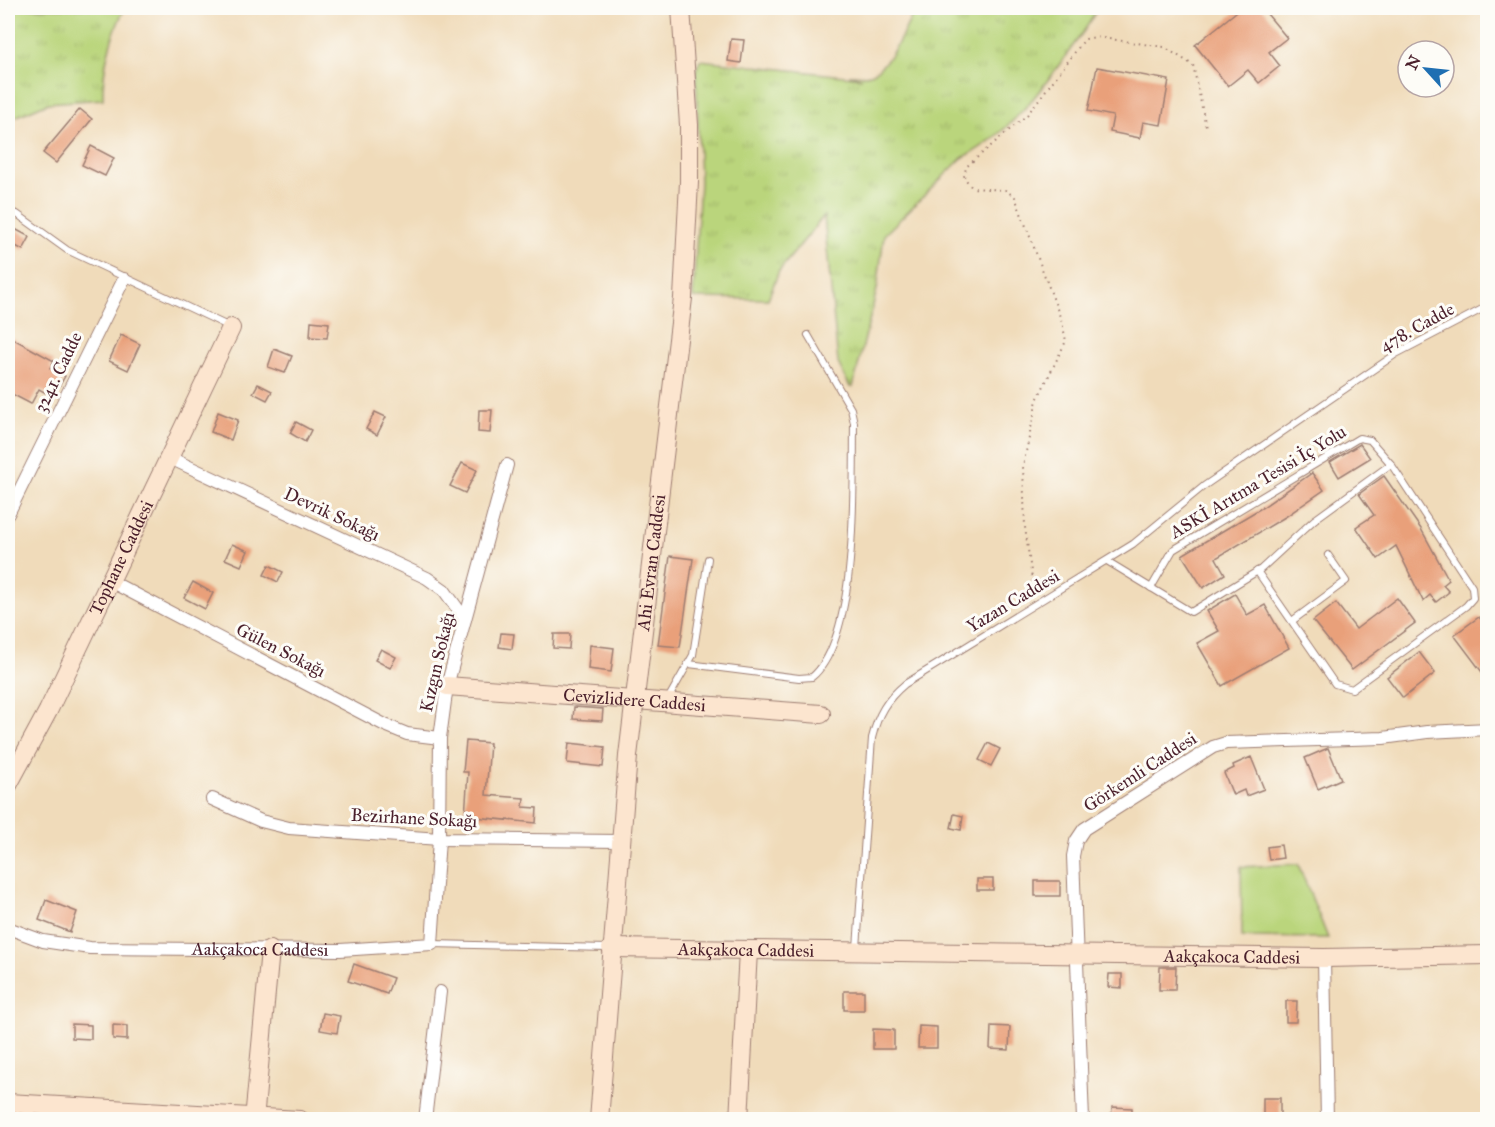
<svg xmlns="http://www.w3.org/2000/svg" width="1495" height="1127" viewBox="0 0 1495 1127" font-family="'IM FELL Great Primer',serif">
<defs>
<pattern id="grass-tufts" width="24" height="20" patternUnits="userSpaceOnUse" patternTransform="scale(1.5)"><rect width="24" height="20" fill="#bad57b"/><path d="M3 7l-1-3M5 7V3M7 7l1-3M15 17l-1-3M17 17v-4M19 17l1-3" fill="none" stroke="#a1b66a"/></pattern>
</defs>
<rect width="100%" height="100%" fill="#fdfcf7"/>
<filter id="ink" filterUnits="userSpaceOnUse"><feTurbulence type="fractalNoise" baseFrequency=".0167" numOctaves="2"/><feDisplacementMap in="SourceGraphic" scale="12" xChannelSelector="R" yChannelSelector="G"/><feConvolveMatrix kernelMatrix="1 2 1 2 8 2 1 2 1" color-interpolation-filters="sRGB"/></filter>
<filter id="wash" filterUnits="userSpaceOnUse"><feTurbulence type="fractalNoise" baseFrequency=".008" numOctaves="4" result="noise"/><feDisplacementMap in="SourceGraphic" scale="24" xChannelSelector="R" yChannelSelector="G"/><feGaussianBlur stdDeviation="1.35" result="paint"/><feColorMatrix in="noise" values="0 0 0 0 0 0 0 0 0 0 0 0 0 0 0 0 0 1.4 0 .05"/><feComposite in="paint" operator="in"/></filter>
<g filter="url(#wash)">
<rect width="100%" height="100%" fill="#f0dbba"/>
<g fill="url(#grass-tufts)" stroke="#827a53" stroke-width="1.5">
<path d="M8 8H125C111 35 102 68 103 99L48 103 8 120Z"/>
<path d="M915 8H1097C1093 20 1083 32 1075 43 1045 85 1010 135 962 158L884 235 877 289 853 387H850L838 363 824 216 779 271 768 299 693 298 700 182 696 70 700 60 862 78 849 75C856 75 867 76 873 73 891 62 907 27 915 8Z"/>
</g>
<polygon fill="#bad57b" stroke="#827a53" stroke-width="1.5" points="1298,864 1328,938 1242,937 1241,867"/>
<g id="blocks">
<g fill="#e9a07a">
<polygon points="1241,8 1262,8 1287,38 1269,52 1280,66 1259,83 1248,70 1228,86 1195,45"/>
<polygon points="731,39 744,40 741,63 728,61"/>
<polygon points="1097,67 1169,80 1161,125 1143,122 1140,138 1110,132 1113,116 1088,111"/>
<polygon points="80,109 92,119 56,163 43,153"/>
<polygon points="91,146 114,158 105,176 82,165"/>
<polygon points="13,228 30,237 23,250 8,242"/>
<polygon points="311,321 329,323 327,338 310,337"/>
<polygon points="121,335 140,344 128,370 109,361"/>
<polygon points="8,336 54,361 50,368 65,376 53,397 39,389 31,404 8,392"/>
<polygon points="274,349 292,356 285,373 268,367"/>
<polygon points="258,384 272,391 267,400 253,393"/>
<polygon points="479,410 492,410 490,433 478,432"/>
<polygon points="218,412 238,420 231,440 211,432"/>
<polygon points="375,412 386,417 377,435 366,429"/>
<polygon points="296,422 311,430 305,442 290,433"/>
<polygon points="1360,444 1370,458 1339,477 1330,462"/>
<polygon points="462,463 477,470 465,493 450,486"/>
<polygon points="1312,473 1324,490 1285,517 1216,558 1225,574 1203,588 1182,555 1263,507"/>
<polygon points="1384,476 1421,529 1449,580 1443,585 1449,592 1436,602 1430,595 1423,601 1396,546 1378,559 1356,527 1374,515 1359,494"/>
<polygon points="232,544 248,551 241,566 225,559"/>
<polygon points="670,556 693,559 680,647 658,645"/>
<polygon points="269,565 283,572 278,582 264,575"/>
<polygon points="193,582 213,593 205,609 184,598"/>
<polygon points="1235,594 1247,615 1265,605 1289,648 1222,686 1197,643 1219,631 1207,611"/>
<polygon points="1397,598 1415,623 1352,670 1313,621 1336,603 1356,629"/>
<polygon points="1479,617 1488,628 1488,680 1454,635"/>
<polygon points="501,633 514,634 512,649 499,647"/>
<polygon points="554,634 570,634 569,649 553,648"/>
<polygon points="590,645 614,648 611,672 588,669"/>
<polygon points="381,649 396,657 390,668 375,660"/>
<polygon points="1419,652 1435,673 1403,698 1387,677"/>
<polygon points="574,707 603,709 602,721 573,719"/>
<polygon points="466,741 490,743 486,795 524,798 523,807 537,808 536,823 465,816 468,772 463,772"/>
<polygon points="569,743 605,747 603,767 567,763"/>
<polygon points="988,743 1000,749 991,766 979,760"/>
<polygon points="1328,748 1341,779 1318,789 1305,758"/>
<polygon points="1251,757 1264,789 1246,796 1244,790 1233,795 1224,773 1234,768 1233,765"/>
<polygon points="954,814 963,816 961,830 951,828"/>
<polygon points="1281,845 1283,858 1269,860 1267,847"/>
<rect x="977" y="879" width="16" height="11"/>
<rect x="1035" y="881" width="25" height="15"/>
<polygon points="46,900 77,912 70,932 39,920"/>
<polygon points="354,964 393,978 387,994 348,981"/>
<polygon points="1160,967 1176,967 1175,990 1159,990"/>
<polygon points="1109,974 1122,974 1122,988 1108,987"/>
<rect x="844" y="991" width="20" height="19"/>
<polygon points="1286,1001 1297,1001 1296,1022 1286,1022"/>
<polygon points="323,1013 340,1016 337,1033 320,1030"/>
<polygon points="72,1024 91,1025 91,1039 72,1038"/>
<polygon points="113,1025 127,1026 127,1040 113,1039"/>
<polygon points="919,1026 937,1027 937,1048 918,1048"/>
<polygon points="991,1026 1010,1027 1009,1050 990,1049"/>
<polygon points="873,1029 894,1030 894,1049 873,1049"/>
<rect x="1263" y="1098" width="17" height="21"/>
<polygon points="1112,1107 1132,1108 1132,1119 1111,1119"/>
</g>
</g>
</g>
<g filter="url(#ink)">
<use href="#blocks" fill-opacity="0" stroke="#9d7d72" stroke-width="1.5"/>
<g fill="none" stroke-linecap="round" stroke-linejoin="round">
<defs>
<g id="lane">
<polyline points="8,212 17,214 67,250 230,327"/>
<polyline points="1107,561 1191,612 1261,569 1314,520 1391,464"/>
<polyline points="1151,588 1173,550 1359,438 1370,440 1391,464 1472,587 1473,598 1466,606 1352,689 1335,684 1257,571"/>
<polyline points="1292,621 1346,581 1328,555"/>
<path d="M689 664 799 678 812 677C859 638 853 483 854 423L851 409 808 335"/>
<polyline points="668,699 693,655 708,559"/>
<polyline points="432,944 608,948"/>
<path d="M857 948 872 738C878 714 886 700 905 684L1133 544 1204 486 1396 354 1488 306"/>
</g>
<g id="street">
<polyline points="170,458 427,578 444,590 465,619"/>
<polyline points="8,514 124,279"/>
<polyline points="110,581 385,725 407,734 440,738"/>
<polyline points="212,799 261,821 289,828 439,839 621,841"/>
<path id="s1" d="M8 928 43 941 90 948 340 950 432 944 439 839 440 738 447 686 507 465"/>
<polyline points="1324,958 1327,1120"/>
<polyline points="425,1120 440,992"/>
<polyline points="1083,1120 1073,856 1076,841 1084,829 1213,747 1226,743 1383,738 1427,732 1488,729"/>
</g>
<g id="secondary">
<path id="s2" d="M447 686 821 714"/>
<path id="s3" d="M8 785 48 711 231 328"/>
<path id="s4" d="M611 948 1324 958 1488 955"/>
<polyline points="8,1103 300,1120"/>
<polyline points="254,1120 270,950"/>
<path id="s5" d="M599 1120 628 756 683 298 689 182V125L681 8"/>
<polyline points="739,1120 748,951"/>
</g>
</defs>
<use href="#lane" stroke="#9d7d72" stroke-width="8"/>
<use href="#street" stroke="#9d7d72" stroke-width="14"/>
<use href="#secondary" stroke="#9d7d72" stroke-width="20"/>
<polyline stroke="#9d7d72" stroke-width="2" stroke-dasharray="1.5 4.5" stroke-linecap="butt" points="1034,594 1025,527 1023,466 1037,400 1066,341 1062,322 1015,197 1005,190 972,188 964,177 966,167 1027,115 1085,39 1096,37 1164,47 1193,65 1206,127"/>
<use href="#lane" stroke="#fff" stroke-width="6"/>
<use href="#street" stroke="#fff" stroke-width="12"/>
<use href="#secondary" stroke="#fce5cf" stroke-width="18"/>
</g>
</g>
<g text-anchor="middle" stroke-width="6" stroke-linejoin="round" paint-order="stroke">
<g font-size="18" fill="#4a1f2b" stroke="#fdfcf7">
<text transform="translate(1417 327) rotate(-29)" y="6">478. Cadde</text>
<text transform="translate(58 372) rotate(-64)" y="6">3241. Cadde</text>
<text transform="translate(1258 482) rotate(-31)" y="6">ASKİ Arıtma Tesisi İç Yolu</text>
<text transform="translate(332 514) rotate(25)" y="6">Devrik Sokağı</text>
<text dy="6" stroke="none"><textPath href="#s3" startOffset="254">Tophane Caddesi</textPath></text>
<text dy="6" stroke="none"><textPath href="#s5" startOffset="560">Ahi Evran Caddesi</textPath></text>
<text transform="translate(1013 601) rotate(-31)" y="6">Yazan Caddesi</text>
<text transform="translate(281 650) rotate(27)" y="6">Gülen Sokağı</text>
<text transform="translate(437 662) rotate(-77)" y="6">Kızgın Sokağı</text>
<text dy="6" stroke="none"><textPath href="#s2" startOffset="188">Cevizlidere Caddesi</textPath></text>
<text transform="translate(1140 772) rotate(-33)" y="6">Görkemli Caddesi</text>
<text transform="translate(414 818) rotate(3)" y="6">Bezirhane Sokağı</text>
<text dy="6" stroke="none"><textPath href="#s1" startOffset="255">Aakçakoca Caddesi</textPath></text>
<text dy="6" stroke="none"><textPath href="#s4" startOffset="135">Aakçakoca Caddesi</textPath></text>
<text dy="6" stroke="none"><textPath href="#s4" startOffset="621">Aakçakoca Caddesi</textPath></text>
</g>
</g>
<rect width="1495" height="1127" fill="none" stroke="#fdfcf7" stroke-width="30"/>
<g transform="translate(1426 69) rotate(297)"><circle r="28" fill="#fdfcf7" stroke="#b5a4a5" stroke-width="1.5"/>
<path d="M0-4.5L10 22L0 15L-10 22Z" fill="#1f6fb2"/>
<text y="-9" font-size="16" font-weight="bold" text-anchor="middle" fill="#4a1f2b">N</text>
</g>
</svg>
